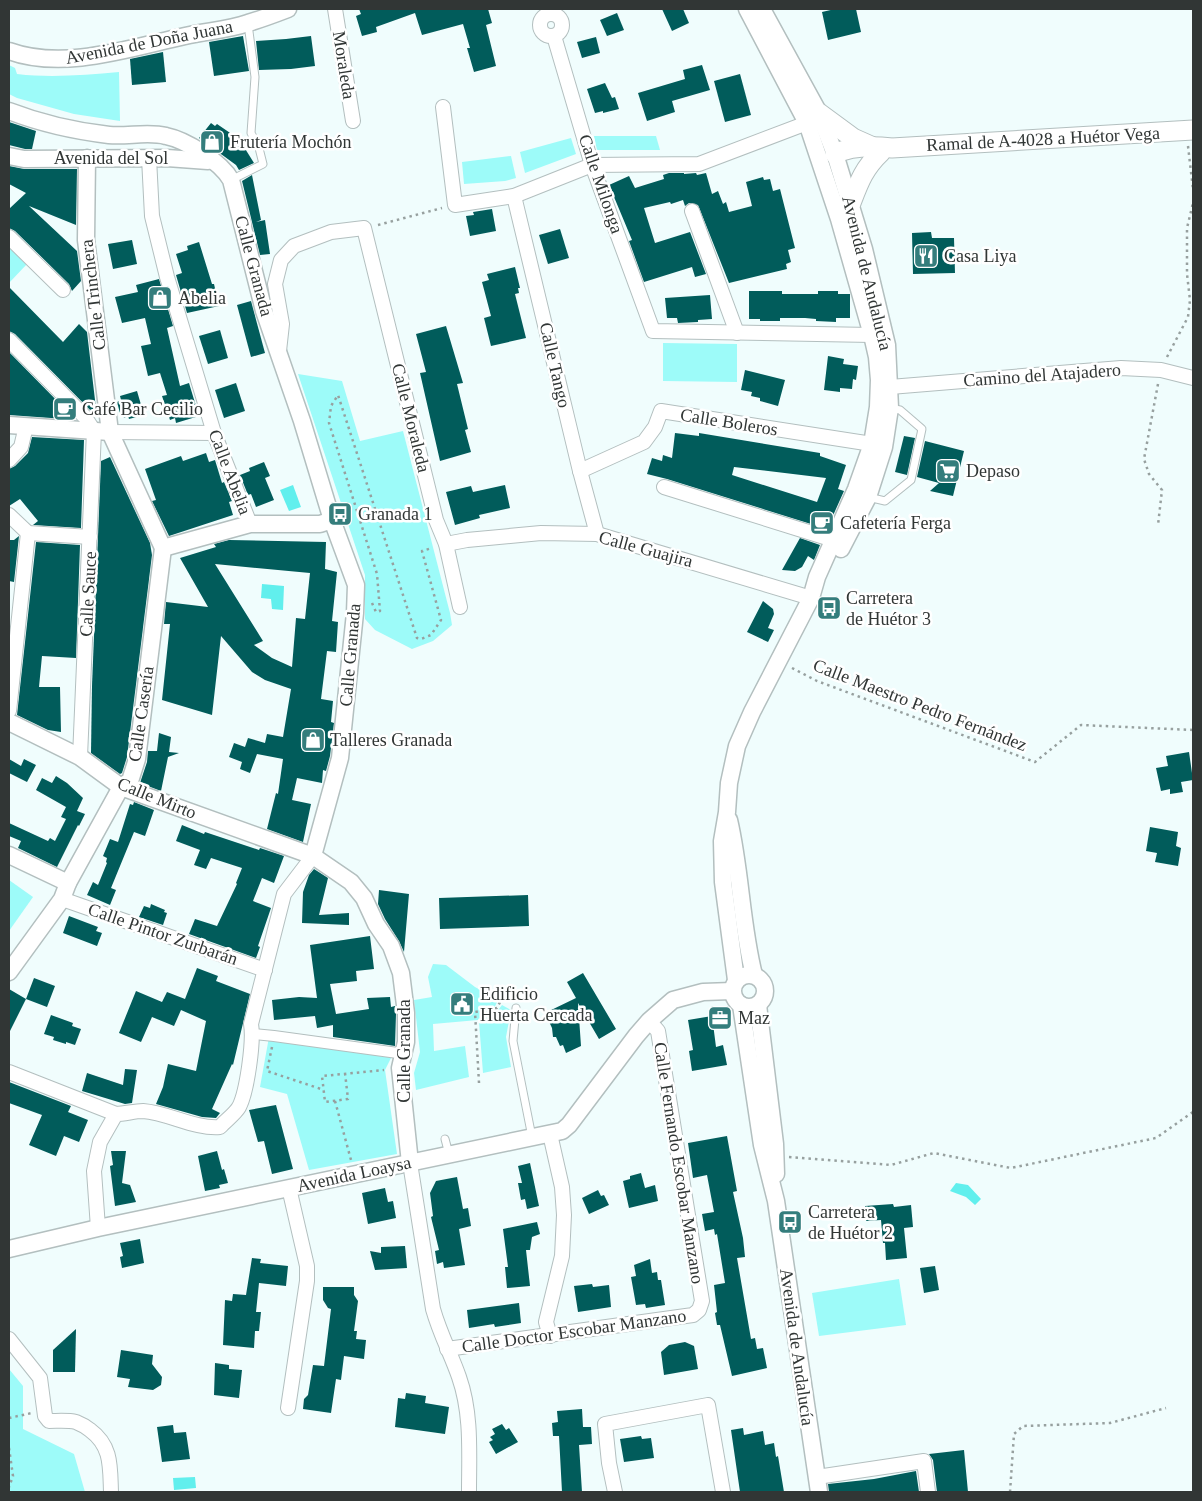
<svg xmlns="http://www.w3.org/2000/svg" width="1202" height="1501" viewBox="0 0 1202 1501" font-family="Georgia,serif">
<rect width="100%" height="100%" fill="#f0fdfd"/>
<g fill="#9dfbf9">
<path d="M9 65 15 68 17 74C51 78 85 75 119 72L120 121 74 114 17 98 9 94Z"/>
<polygon points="594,136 656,136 660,150 597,150"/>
<polygon points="571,138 576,154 525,173 520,152"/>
<polygon points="511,156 516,178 505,181 464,184 462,162"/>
<polygon points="9,245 27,264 9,283"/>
<polygon points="663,343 737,344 737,382 663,381"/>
<polygon points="298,374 342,381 360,441 403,431 450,613 452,625 433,641 412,649 375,630 365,619 365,575"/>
<polygon points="9,880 33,897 9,931"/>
<polygon points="433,964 446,965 475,987 498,1000 489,1019 433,1024 434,1051 465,1046 469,1077 416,1090 414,1073 420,1052 414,1000 432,997 428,977"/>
<polygon points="502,1005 511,1010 506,1037 511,1067 483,1073 479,1022 489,1022"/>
<polygon points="269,1037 393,1054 385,1070 397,1154 309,1170 287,1094 260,1087"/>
<polygon points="899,1279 906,1325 819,1336 812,1293"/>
<polygon points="9,1369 23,1386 23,1429 74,1454 85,1492 9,1492"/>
</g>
<g fill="#61efed">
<polygon points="293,485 301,507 289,511 280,490"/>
<polygon points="262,584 284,586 283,610 272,609 271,599 261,598"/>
<polygon points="956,1183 968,1185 981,1199 975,1205 966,1197 950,1191"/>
<polygon points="195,1477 196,1488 174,1490 173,1478"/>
</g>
<g fill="#015c5b" fill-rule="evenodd">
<polygon points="359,9 488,9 492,23 486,25 496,66 474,72 467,48 470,48 463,24 422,35 415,13 376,27 377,32 362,36 356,16 361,14"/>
<polygon points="662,9 683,9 689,23 672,31"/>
<polygon points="835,9 856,9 861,32 828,40 822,12"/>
<polygon points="617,13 624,30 607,36 600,20"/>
<polygon points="243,36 249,71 214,76 209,42"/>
<polygon points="311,36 315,66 291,69 259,70 256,41 286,39"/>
<polygon points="596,37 600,53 582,58 577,42"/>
<polygon points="163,52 166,82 132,85 130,59"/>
<polygon points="702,65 710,90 672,101 675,112 647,121 638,93 685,79 683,70"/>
<polygon points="740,74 751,115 725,122 714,81"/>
<polygon points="605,83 612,98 615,97 619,109 603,113 603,111 595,113 587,89"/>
<polygon points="9,122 36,131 32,149 25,149 9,145"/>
<polygon points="211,123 215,126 217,124 239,139 254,163 239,170 236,165 199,138"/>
<polygon points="9,166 24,169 77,169 76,225 29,206 77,251 81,281 72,291 69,284 15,231 9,228 9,209 26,193 9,184"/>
<polygon points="669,173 684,173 684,174 696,173 697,175 706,173 712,194 718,191 723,204 726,202 729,212 752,206 746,182 763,177 764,180 770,179 773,191 780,189 795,248 788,250 791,262 786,264 787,269 729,283 698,205 689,203 685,206 683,200 671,204 670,202 644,208 655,243 690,232 706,274 695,277 692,267 644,282 629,241 632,240 609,185 629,176 635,188 664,179 663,175"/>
<polygon points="252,175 261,220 256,222 265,220 270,254 260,255 243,185 242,181"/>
<polygon points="492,209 496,231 470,236 466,216 474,215 473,212"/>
<polygon points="560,229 569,258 548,264 539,235"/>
<polygon points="931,232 932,238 954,238 955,273 913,274 912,233"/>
<polygon points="132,240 137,264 113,269 108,244"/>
<polygon points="199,242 212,284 214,284 219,306 187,313 176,275 182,273 176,254 188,250 187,246"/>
<polygon points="515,267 520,288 518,288 519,293 515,294 526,338 491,346 484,318 491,316 482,282 489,280 487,274"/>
<polygon points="159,279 173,326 167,328 180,386 189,383 199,416 176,423 175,418 170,420 162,396 167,395 160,373 148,376 141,346 151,344 145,318 122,323 115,297 138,292 136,285"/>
<polygon points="9,287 63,342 79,324 87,332 97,417 15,334 9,331"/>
<polygon points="749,291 782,291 782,294 818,294 818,291 838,291 838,294 850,294 850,318 836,318 836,322 816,321 816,319 805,318 780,318 780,321 760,321 760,319 749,319"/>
<polygon points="710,295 712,319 698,320 698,322 678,323 677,318 667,318 665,298"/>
<polygon points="251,301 265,353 251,357 237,305"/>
<polygon points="446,326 463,383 457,384 468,429 465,430 471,452 440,461 420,373 426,372 416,334"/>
<polygon points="220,330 228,358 208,364 199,336"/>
<polygon points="9,352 70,414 65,419 9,415"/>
<polygon points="828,356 844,359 843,364 858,366 856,380 853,379 852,389 840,388 840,392 824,390"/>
<polygon points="745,370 785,380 778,406 760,401 760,398 751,396 752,392 741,390"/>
<polygon points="236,383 245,411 224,418 215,390"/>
<polygon points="137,391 144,415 129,419 128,416 124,418 122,412 120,413 117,402 121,400 120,396"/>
<path d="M675 433 699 436V433L820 453V456L846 465 838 489 844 491 827 529 667 479 647 474 652 458 662 461 663 455 672 458ZM734 467 826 478 817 502 732 475Z"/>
<polygon points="904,436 915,438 907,475 895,472"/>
<polygon points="32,437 84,440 81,528 33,525 38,521 20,499 9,506 9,469 15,466 28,453"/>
<polygon points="925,441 964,451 953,496 930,491 939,483 917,477"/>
<polygon points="206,453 209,462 215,460 222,483 224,482 232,501 229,502 233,515 169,536 152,501 156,500 145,469 181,456 183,461"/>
<polygon points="110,457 150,543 152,555 127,757 122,773 120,774 91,753 92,686 101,461"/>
<polygon points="264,462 270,476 265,478 274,500 256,507 251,494 248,495 240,475 250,471 249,468"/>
<polygon points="505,485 510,508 479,515 480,518 455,525 446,492 471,486 473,492"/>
<polygon points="19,536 14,582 9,581 9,540 14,540"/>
<polygon points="800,538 820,545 814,560 808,556 802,567 795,571 782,570"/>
<path d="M229 540 326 542 325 569 337 572 332 621 338 622 336 652 327 651 321 699 333 701 331 722 334 723 330 756 326 771 323 770 322 783 297 778 292 800 311 804 303 842 267 829 276 793 278 794 283 759 257 754 250 773 240 769 242 762 229 757 234 743 245 747 248 738 265 743 267 734 283 737 291 689 265 680 252 672 221 636 212 715 162 700 170 624H164L166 602 208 607 180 558 216 547 214 544ZM215 564 310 573 305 619 296 618 292 667 272 658 254 645 263 641Z"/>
<polygon points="36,542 80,545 76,658 42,656 39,687 60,687 61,732 48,730 17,715"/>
<polygon points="763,601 773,609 774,614 768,628 774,630 768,642 747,632"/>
<polygon points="159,733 171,737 169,752 179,753 168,757 161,791 140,783 147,762 148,751 157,751"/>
<polygon points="1189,752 1193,780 1181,782 1183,792 1170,794 1170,789 1161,791 1156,768 1168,766 1166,756"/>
<polygon points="9,759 21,766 24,759 36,765 27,782 9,773"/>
<polygon points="56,776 67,783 83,798 77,811 85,814 79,826 78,825 57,867 18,848 21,841 9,836 9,823 48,841 50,838 55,841 66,819 61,817 66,807 36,790 42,778 52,783"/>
<polygon points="134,802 154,810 145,836 134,832 111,888 116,890 110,905 87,895 93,882 98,885 107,863 106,862 107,858 103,856 110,839 118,842 130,804 133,805"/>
<polygon points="182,825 204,834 205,832 259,850 260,848 284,856 274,883 262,878 253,901 271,908 258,946 260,947 256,958 189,934 195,919 217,926 237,884 236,883 242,868 211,858 206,869 194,865 200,850 176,841"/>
<polygon points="1150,827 1178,832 1176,846 1181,848 1178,866 1155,862 1157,853 1146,851"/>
<polygon points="314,869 328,878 319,915 349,913 349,925 302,923 303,892 309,875"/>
<polygon points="379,890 409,894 404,952 399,941 385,919 378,904"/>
<polygon points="528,895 529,926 440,929 439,898"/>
<polygon points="151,904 165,910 164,912 167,913 163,925 139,917 144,906 150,908"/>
<polygon points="69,916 98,927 96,931 102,933 97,946 63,933"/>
<polygon points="370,936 374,969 356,971 357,981 330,984 336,1014 369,1009 367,998 390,997 391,1007 395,1006 396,1014 395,1046 333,1037 333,1025 317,1028 315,1016 274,1020 272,1000 299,997 317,998 310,945"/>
<polygon points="197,968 218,976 216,981 250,994 233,1065 232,1064 212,1109 220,1113 216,1118 202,1117 156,1104 163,1087 168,1064 196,1071 206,1021 181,1010 174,1026 152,1017 141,1042 119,1033 136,991 162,1002 167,992 185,999"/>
<polygon points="583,973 616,1029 599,1039 578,1003 581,1046 566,1053 563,1045 560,1046 556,1037 553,1037 552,1028 545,1013 576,998 567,982"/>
<polygon points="34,978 55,986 47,1007 26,999 9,1033 9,989 26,999"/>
<polygon points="51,1015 73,1023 72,1026 81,1029 75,1045 66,1042 66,1044 53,1040 54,1037 44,1034"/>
<polygon points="712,1016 716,1047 723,1045 727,1065 692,1071 689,1051 693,1050 688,1020"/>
<polygon points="125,1069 137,1070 132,1103 125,1104 82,1091 87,1073 123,1085"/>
<polygon points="9,1082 71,1106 68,1112 88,1120 79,1142 64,1136 56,1156 29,1145 42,1115 9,1103"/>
<polygon points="276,1105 293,1169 272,1174 264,1141 258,1142 249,1110"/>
<polygon points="727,1136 737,1191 733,1192 743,1238 745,1257 737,1258 751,1339 755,1338 757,1349 763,1348 767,1368 732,1376 720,1325 717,1325 715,1313 717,1312 714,1285 725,1283 717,1234 715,1235 714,1229 705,1231 702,1214 714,1212 707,1175 693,1178 688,1143"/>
<polygon points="111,1151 126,1151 122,1183 130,1185 136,1202 115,1206 110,1166 113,1165"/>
<polygon points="217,1151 222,1170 224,1169 228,1183 219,1185 220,1188 205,1191 198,1156"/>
<polygon points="530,1163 539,1206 527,1209 525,1199 521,1200 518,1183 522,1183 518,1166"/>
<polygon points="641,1173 645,1188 655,1185 658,1201 629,1208 623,1181 630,1179 630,1176"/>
<polygon points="457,1177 463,1209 468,1208 471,1226 459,1229 465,1265 444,1268 443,1262 437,1264 435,1251 439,1250 431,1217 433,1216 430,1193 436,1181"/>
<polygon points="385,1188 388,1202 393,1201 396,1218 368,1224 362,1193"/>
<polygon points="598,1190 601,1196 604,1195 609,1205 589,1214 582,1198"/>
<polygon points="893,1204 894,1207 911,1205 913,1227 904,1228 907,1258 886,1260 885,1243 883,1243 881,1220 866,1221 865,1206"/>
<polygon points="537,1222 540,1234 532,1237 530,1250 526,1250 530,1286 507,1288 505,1267 508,1267 503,1229"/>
<polygon points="140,1239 144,1263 122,1268 120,1257 123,1256 120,1243"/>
<polygon points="405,1246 407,1268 375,1270 370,1251 381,1253 381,1247"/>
<polygon points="252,1258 261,1259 260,1263 288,1266 286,1286 259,1283 256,1312 261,1312 259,1331 255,1331 254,1348 223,1345 225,1300 232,1301 233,1294 246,1295"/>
<polygon points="650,1259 652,1273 657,1272 658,1280 661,1280 665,1305 646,1308 645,1304 636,1305 631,1277 636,1276 634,1265"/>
<polygon points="935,1266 939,1290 924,1293 920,1268"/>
<polygon points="592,1284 593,1287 609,1285 611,1307 578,1312 574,1286"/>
<polygon points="323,1287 354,1287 354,1295 358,1301 354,1331 357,1331 356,1339 366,1340 364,1359 344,1356 341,1380 336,1379 331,1413 303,1409 304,1399 308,1395 313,1365 324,1366 331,1309 328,1308 323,1300"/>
<polygon points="519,1303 521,1323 495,1327 494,1324 469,1328 467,1310"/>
<polygon points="76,1329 75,1372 53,1372 53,1350"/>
<polygon points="685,1342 694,1346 698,1369 664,1375 661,1352 669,1345"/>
<polygon points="121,1350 153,1355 152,1364 162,1377 161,1385 153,1390 128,1387 130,1379 117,1377"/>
<polygon points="215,1363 229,1365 229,1369 242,1370 239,1398 214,1395"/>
<polygon points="406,1393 426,1396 425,1403 449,1407 445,1434 395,1427 398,1398 405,1399"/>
<polygon points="582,1409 583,1427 591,1427 592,1444 579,1445 582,1492 562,1492 559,1436 553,1436 552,1423 558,1422 557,1411"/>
<polygon points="502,1424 506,1430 509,1428 518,1442 496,1454 489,1442 493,1440 490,1437 495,1434 492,1429"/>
<polygon points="173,1425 174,1433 186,1432 190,1459 162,1462 157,1427"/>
<polygon points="743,1428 744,1435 763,1431 765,1445 774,1443 776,1457 778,1456 784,1492 740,1492 731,1430"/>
<polygon points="641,1436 642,1439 651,1438 654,1458 624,1462 620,1439"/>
<polygon points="964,1450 968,1492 937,1492 933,1460 929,1454"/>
<polygon points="916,1471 919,1492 829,1492 828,1484 874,1479"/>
</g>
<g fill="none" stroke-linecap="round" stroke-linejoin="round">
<defs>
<g id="service">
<polyline points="231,180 263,164 259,148 251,133 255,77 248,24"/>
<polyline points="868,497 885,501 911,480 922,429 900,410 890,408"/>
<polyline points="516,1008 513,1041 532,1137"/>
<polyline points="445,1139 449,1154"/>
</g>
<polyline id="pedestrian" points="253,1034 274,1036 405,1054"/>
<g id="minor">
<polyline points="335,9 353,121"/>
<circle cx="551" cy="25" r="11"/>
<polyline points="554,36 592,165 653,331 872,335"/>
<polyline points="443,107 455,205 514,196 592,165 699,164 807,123"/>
<polyline points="149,158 152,216 167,277 214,433 250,524"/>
<polyline points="514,196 580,471 597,534"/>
<polyline points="692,211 737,333"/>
<polyline points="9,237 63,290"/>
<polyline points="9,340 85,417 94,431 80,757"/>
<polyline points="279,351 282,324 275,284 281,260 294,246 331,232 364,228 436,520 446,544 460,607"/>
<polyline points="890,387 1121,368 1161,370 1193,378"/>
<polyline points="110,432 214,433"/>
<polyline points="9,460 21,447 26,426"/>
<polyline points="580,471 644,442 655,427 661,411 872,444"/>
<polyline points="664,487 834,540"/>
<polyline points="9,515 28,533 90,537"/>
<polyline points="446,544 467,540 541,533 597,534 811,598"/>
<polyline points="9,711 28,533"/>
<polyline points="62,899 265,970"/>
<polyline points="9,1072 116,1114"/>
<polyline points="550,1134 562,1187 564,1215 562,1256 546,1322 550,1336"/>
<path d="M410 1163 433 1309C440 1334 451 1354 459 1377 472 1414 469 1454 469 1492"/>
<path d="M98 1228 94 1171 100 1142 116 1114C125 1114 134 1111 143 1111 169 1113 194 1129 220 1127 225 1121 235 1114 239 1107 247 1092 254 1041 251 1024L284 894 313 856"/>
<path d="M9 1339 40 1378 45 1416 49 1421C58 1421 68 1420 76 1422 81 1424 85 1426 90 1430 112 1446 110 1467 111 1492"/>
<polyline points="447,1349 693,1315 699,1310 702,1301 658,1031 649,1021"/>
<polyline points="288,1408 307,1281 307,1266 289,1188"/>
<polyline points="817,1477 924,1461 928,1492"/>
<polyline points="615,1492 609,1463 605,1424 708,1405 723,1492"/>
</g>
<g id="tertiary">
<polyline points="762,9 819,113 835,154 864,249 887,345 890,408 884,447 868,497 841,549"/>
<path d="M9 51C64 71 130 48 185 36 206 31 228 30 248 23 262 19 275 14 288 9"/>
<path d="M9 111C40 123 75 131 109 135 127 137 148 131 166 136 186 140 221 162 231 180L264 311 302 421 332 520 356 585 355 613 340 758 313 856"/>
<polyline points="9,156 24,159 167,158 208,161"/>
<polyline points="9,425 110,432"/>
<polyline points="163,548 250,524 320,524 332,520"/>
<polyline points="9,722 80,757 121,787 313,856 351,882 364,898 376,924 391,946 401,973 406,1013 406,1042 400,1068 410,1163"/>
<path d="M729 820C741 871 741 924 754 975"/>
<polyline points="9,855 68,883"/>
<polyline points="9,972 62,899 68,883 121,787 130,781 137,759 163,548 110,432 86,240 87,158"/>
<circle cx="749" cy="991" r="16"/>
<polyline points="736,980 723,882 722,841 727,812 729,783 737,746 752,712 811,598 817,577 856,489 872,444 878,407 879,380 877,357 872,335 839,219 807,123 747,9"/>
<polyline points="741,1005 762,1145 776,1201 819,1492"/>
<polyline points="758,1005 775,1144 776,1174"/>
<polyline points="9,1249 98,1228 562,1131 569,1125 636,1036 649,1021 673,1000 703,992 732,991"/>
</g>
<g id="secondary">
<polyline points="819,113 853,138 871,146"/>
<path d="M835 154C852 145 874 146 892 148L1193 130"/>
<path d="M851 203C859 182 864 168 881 152"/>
</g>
</defs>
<use href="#service" stroke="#b3bfbf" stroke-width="9"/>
<use href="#pedestrian" stroke="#b3bfbf" stroke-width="12"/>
<use href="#minor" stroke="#b3bfbf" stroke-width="16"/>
<use href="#tertiary" stroke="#b3bfbf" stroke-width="19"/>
<use href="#secondary" stroke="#b3bfbf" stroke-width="21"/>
<g stroke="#97a09f" stroke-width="2.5" stroke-dasharray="2.5 4" stroke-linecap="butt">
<polyline points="1188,146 1193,189"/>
<polyline points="378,225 442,208"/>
<polyline points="1167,357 1188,317 1190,300 1187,274 1187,228 1193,203"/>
<polyline points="1158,384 1144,459 1149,474 1162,490 1158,525"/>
<polyline points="372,603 376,612 380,611 377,574 329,423 331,406 338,395 416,635 417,638 421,639 431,635 441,620 422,551 432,548"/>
<polyline points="792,668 817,681 1035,762 1081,725 1193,730"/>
<polyline points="272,1047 267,1071 324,1090"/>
<polyline points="345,1073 348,1099 325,1102 322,1076 384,1070"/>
<polyline points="479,1083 475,1012 497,1008 501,1000"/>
<polyline points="335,1101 351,1160"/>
<polyline points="789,1157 891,1165 934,1153 1011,1168 1156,1138 1193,1112"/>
<polyline points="9,1418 32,1413"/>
<polyline points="9,1448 13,1476 9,1487"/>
<polyline points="1010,1492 1014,1434 1023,1426 1110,1423 1166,1408"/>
</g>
<use href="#service" stroke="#fff" stroke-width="7"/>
<use href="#pedestrian" stroke="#fff" stroke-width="10"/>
<use href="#minor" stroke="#fff" stroke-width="14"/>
<use href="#tertiary" stroke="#fff" stroke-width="16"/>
<use href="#secondary" stroke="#fff" stroke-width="19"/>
</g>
<defs>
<symbol id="shop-square" viewBox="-11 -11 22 22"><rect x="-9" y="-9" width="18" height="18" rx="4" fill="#347d7c" stroke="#fff"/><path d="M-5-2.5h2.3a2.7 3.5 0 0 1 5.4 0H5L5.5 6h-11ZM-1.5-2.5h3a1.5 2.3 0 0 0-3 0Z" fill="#fff"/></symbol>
<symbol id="restaurant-square" viewBox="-11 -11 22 22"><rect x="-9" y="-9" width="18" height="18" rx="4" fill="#347d7c" stroke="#fff"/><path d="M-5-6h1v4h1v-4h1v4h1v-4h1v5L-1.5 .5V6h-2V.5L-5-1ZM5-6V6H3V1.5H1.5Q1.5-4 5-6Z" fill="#fff"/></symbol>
<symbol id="cafe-square" viewBox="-11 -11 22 22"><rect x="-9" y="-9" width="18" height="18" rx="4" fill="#347d7c" stroke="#fff"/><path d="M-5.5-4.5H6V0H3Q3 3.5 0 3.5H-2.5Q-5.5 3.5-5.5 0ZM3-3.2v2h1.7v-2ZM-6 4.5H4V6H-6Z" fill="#fff"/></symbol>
<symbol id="supermarket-square" viewBox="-11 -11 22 22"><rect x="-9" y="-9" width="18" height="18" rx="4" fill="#347d7c" stroke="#fff"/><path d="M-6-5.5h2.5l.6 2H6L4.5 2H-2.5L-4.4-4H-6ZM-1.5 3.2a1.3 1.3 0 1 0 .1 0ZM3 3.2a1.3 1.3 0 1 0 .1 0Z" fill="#fff"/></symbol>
<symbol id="bus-square" viewBox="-11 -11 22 22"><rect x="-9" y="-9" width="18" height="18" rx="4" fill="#347d7c" stroke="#fff"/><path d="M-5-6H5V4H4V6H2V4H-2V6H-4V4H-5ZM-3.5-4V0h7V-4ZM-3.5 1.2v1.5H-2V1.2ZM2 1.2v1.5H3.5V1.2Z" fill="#fff"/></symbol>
<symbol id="civic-square" viewBox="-11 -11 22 22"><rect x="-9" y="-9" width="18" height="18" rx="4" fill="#347d7c" stroke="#fff"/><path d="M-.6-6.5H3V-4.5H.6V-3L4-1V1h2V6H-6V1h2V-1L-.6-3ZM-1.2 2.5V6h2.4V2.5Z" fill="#fff"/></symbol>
<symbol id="office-square" viewBox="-11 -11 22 22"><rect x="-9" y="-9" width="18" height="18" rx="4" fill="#347d7c" stroke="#fff"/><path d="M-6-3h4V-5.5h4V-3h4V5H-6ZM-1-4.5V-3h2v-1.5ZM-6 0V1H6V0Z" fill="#fff"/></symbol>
</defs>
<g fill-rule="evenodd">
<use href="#shop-square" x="198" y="128" width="28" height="28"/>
<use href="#restaurant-square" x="912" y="242" width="28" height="28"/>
<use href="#shop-square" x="146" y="284" width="28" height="28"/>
<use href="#cafe-square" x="51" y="395" width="28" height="28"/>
<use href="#supermarket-square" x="934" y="457" width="28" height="28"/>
<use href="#bus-square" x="326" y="500" width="28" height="28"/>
<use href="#cafe-square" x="808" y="509" width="28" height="28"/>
<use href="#bus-square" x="815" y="594" width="28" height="28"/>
<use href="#shop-square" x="299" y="726" width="28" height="28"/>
<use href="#civic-square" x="448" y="990" width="28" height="28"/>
<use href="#office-square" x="706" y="1004" width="28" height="28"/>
<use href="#bus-square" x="776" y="1208" width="28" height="28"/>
</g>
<g text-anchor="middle" stroke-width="5" stroke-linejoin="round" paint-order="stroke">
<g font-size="18" fill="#313635" stroke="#fff">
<text transform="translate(149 42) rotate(-11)" y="6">Avenida de Doña Juana</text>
<text transform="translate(344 65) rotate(81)" y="6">Moraleda</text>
<text transform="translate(1043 139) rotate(-3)" y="6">Ramal de A-4028 a Huétor Vega</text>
<text x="111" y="164">Avenida del Sol</text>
<text transform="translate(601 184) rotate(71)" y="6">Calle Milonga</text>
<text transform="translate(254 266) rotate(75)" y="6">Calle Granada</text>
<text transform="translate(867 273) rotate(76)" y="6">Avenida de Andalucía</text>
<text transform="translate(93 295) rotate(-97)" y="6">Calle Trinchera</text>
<text transform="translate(555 365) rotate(77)" y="6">Calle Tango</text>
<text transform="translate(1042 375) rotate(-4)" y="6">Camino del Atajadero</text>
<text transform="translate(411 418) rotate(76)" y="6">Calle Moraleda</text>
<text transform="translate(729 422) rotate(9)" y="6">Calle Boleros</text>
<text transform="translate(230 472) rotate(69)" y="6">Calle Abelia</text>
<text transform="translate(646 549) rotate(15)" y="6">Calle Guajira</text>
<text transform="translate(88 594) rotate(-87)" y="6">Calle Sauce</text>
<text transform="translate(350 655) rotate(-85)" y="6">Calle Granada</text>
<text transform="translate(920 705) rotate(21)" y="6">Calle Maestro Pedro Fernández</text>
<text transform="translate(141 714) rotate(-82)" y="6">Calle Casería</text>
<text transform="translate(157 798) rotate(22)" y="6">Calle Mirto</text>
<text transform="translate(163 934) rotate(19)" y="6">Calle Pintor Zurbarán</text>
<text transform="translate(404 1051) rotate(-90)" y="6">Calle Granada</text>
<text transform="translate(679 1163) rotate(81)" y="6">Calle Fernando Escobar Manzano</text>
<text transform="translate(354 1174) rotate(-12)" y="6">Avenida Loaysa</text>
<text transform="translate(574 1331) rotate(-8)" y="6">Calle Doctor Escobar Manzano</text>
<text transform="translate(797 1347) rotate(82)" y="6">Avenida de Andalucía</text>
</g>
<g font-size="18" fill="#313635" stroke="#fff" text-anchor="start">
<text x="230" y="148">Frutería Mochón</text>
<text x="944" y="262">Casa Liya</text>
<text x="178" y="304">Abelia</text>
<text x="82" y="415">Café Bar Cecilio</text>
<text x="966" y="477">Depaso</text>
<text x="358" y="520">Granada 1</text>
<text x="840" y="529">Cafetería Ferga</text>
<text x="846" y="604">Carretera<tspan x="846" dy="21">de Huétor 3</tspan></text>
<text x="330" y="746">Talleres Granada</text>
<text x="480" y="1000">Edificio<tspan x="480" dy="21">Huerta Cercada</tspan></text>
<text x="738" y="1024">Maz</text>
<text x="808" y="1218">Carretera<tspan x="808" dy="21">de Huétor 2</tspan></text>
</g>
</g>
<rect width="1202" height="1501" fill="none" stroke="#313635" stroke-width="20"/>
</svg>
